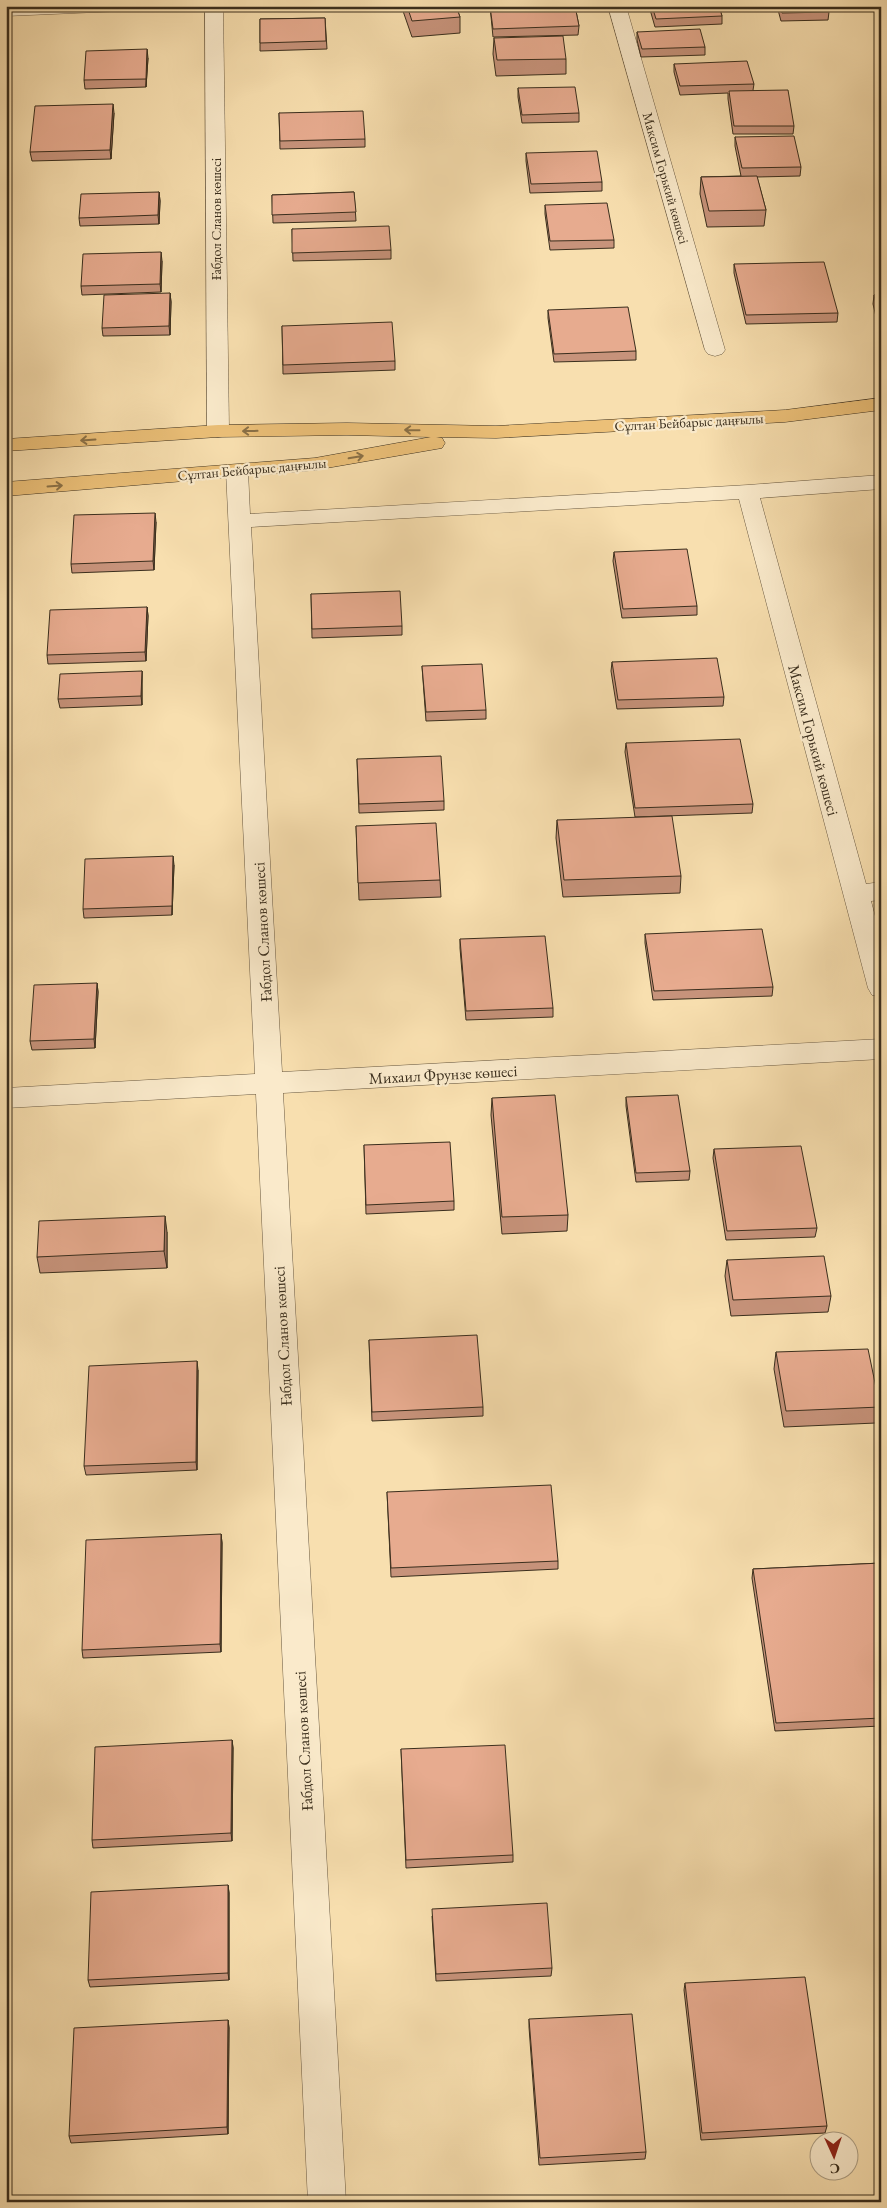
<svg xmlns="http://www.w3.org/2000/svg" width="887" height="2208" viewBox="0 0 887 2208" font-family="'EB Garamond',serif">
<rect width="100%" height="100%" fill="#f8dfaf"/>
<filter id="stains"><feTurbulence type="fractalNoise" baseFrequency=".004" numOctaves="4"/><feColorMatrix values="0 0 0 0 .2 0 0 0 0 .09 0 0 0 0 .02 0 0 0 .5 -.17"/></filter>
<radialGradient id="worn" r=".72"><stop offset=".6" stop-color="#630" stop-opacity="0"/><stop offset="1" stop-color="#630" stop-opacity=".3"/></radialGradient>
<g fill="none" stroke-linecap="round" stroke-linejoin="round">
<defs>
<g id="minor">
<polygon points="6,6 129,6 127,10 121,11 6,16"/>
<polygon points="205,6 223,6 229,431 226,436 218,437 210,436 207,431"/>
<polygon points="608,6 626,6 725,350 722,354 715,356 708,354 705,350"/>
<polygon points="237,465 245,466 248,471 250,514 748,485 881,475 881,489 760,498 866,884 881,882 881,900 871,901 881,939 881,997 872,995 868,988 739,499 251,527 282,1072 881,1039 881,1059 283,1093 346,2202 308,2202 256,1094 6,1108 6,1088 255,1074 226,471 229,466"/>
</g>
<polygon id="primary" points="881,398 881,410 785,422 496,438 436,437 442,438 445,443 442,448 315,470 6,496 6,482 315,458 431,437 347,435 218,437 6,451 6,439 218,425 347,423 496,426 785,410"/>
</defs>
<use href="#minor" stroke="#6a5a42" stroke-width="1"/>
<use href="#primary" stroke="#3a2e1d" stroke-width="1"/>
<use href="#minor" fill="#faeacb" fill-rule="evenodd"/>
<use href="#primary" fill="#ecc078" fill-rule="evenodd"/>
</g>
<g fill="#c7937b" stroke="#3a2e1d">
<polygon points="403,6 456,6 460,17 460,33 412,37 403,11"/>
<polygon points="490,6 575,6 579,26 578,35 493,37"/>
<polygon points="649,6 719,6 722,16 722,24 655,27"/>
<polygon points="777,6 828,6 829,12 828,20 781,21"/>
<polygon points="325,18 327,49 260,51 260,19"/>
<polygon points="637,32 705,47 705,55 641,57 637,40"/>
<polygon points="494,38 566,59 566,74 496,76 493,54"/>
<polygon points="148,58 146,87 85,89 84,80"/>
<polygon points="674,64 754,84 753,90 794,126 793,134 733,134 728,99 728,93 680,95 674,72"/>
<polygon points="518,88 579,113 579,122 522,123 518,97"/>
<polygon points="114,113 111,159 32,161 30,152"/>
<polygon points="279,113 365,139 365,147 280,149"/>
<polygon points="735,137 801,167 800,176 757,177 766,210 764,226 707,227 700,194 701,177 741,176 735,146"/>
<polygon points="526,153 602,182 602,191 530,193 526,161"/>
<polygon points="159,192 160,201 159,224 80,226 79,218"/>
<polygon points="354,192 356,221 273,223 272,195"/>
<polygon points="545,205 614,240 614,248 550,250 545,214"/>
<polygon points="292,229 391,250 391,259 293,261"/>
<polygon points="162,261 161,292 82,295 81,286"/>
<polygon points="734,264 838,313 837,322 746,324 734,273"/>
<polygon points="170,293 171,302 170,335 103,336 102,328"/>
<polygon points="874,295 881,295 881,338 873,304"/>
<polygon points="548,310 636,351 636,360 554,362 548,318"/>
<polygon points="282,326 395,361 395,370 283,374"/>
<polygon points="156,522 154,570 72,573 71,564"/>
<polygon points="614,552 697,606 697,615 622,618 613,561"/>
<polygon points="311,594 402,626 402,635 312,638"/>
<polygon points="147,607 148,616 146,661 48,664 47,655"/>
<polygon points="612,662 724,697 723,706 617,709 611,671"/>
<polygon points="422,666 486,710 486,719 426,721"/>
<polygon points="142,671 142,705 60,708 58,699"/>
<polygon points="626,743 753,804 752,813 635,817 625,752"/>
<polygon points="357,759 444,801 444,810 359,813"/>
<polygon points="557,820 681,876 680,893 563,897 556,838"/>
<polygon points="356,826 440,880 441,897 359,900"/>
<polygon points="174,865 172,915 84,918 83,909"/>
<polygon points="645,934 773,987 772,996 653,1000 645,943"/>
<polygon points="460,939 553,1008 553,1017 466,1020 460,948"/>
<polygon points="97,983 98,992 95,1048 32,1050 30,1041"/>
<polygon points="626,1097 690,1171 689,1180 636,1182 626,1106"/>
<polygon points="492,1098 568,1215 567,1231 502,1234 491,1115"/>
<polygon points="364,1145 454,1201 454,1210 366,1214"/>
<polygon points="714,1149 817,1228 815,1237 726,1240 713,1158"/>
<polygon points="167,1232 167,1268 40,1273 37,1257"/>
<polygon points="727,1260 831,1296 828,1312 731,1316 725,1276"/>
<polygon points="369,1340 483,1407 483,1416 372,1421"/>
<polygon points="776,1352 880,1407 876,1423 784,1427 774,1369"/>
<polygon points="198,1370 197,1470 86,1475 84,1466"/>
<polygon points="387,1492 558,1561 558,1569 391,1577"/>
<polygon points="221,1534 222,1543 221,1652 83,1658 82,1650"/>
<polygon points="881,1563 881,1726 775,1731 752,1578 753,1569"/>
<polygon points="232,1740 233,1748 232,1841 93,1848 92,1840"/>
<polygon points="401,1749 513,1855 513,1862 406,1868"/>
<polygon points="228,1885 229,1893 229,1980 90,1987 88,1980"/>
<polygon points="432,1916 552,1968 551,1976 436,1981"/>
<polygon points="685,1983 827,2126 825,2133 701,2140 684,1990"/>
<polygon points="529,2019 646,2152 645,2159 539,2165 529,2027"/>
<polygon points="228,2020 229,2028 228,2134 71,2143 69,2136"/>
</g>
<g fill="#a27864" stroke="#3a2e1d">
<polygon points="147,49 148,58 146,87 146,79"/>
<polygon points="113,104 114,113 111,159 110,150"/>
<polygon points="159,192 160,201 159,224 158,215"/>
<polygon points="161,252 162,261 161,292 160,284"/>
<polygon points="170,293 171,302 170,335 169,326"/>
<polygon points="155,513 156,522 154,570 153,561"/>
<polygon points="147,607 148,616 146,661 145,652"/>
<polygon points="142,671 142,705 141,696"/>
<polygon points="173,856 174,865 172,915 172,906"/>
<polygon points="97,983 98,992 95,1048 94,1039"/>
<polygon points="165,1216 167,1232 167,1268 164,1251"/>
<polygon points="197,1361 198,1370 197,1470 196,1462"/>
<polygon points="221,1534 222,1543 221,1652 220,1644"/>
<polygon points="232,1740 233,1748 232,1841 231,1833"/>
<polygon points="228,1885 229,1893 229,1980 228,1973"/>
<polygon points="228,2020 229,2028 228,2134 227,2127"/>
</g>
<g fill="#e7ab8f" stroke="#3a2e1d">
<polygon points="407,6 456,6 460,17 412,21"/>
<polygon points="490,6 575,6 579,26 493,29"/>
<polygon points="652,6 719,6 722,16 656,19"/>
<polygon points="780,6 828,6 829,12 782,13"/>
<polygon points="325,18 326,41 260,43 260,19"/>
<polygon points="700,29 705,47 642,49 637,32"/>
<polygon points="563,36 566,59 497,60 494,38"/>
<polygon points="147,49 146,79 84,80 86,51"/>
<polygon points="747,61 754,84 680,86 674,64"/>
<polygon points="575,87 579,113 522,115 518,88"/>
<polygon points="788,90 794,126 734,126 729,91"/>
<polygon points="113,104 110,150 30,152 35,106"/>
<polygon points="363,111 365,139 280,141 279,113"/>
<polygon points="794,136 801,167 742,168 735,137"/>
<polygon points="597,151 602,182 531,184 526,153"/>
<polygon points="757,176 766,210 709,211 701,177"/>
<polygon points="159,192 158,215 79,218 81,194"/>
<polygon points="354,192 356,212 272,215 272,195"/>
<polygon points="607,203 614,240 550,241 545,205"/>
<polygon points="389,226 391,250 292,253 292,229"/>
<polygon points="161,252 160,284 81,286 83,254"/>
<polygon points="824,262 838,313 746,315 734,264"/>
<polygon points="170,293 169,326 102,328 104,295"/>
<polygon points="874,295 881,295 881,324"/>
<polygon points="628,307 636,351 554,354 548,310"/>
<polygon points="392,322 395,361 283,365 282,326"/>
<polygon points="155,513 153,561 71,564 74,515"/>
<polygon points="687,549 697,606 623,609 614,552"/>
<polygon points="400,591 402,626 312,629 311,594"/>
<polygon points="147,607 145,652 47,655 50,610"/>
<polygon points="717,658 724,697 618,700 612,662"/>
<polygon points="482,664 486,710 426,712 422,666"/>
<polygon points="142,671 141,696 58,699 60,674"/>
<polygon points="740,739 753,804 635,808 626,743"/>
<polygon points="441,756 444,801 359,804 357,759"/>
<polygon points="672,816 681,876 564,880 557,820"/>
<polygon points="436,823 440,880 358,883 356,826"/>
<polygon points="173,856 172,906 83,909 85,859"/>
<polygon points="762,929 773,987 654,991 645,934"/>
<polygon points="545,936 553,1008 466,1011 460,939"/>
<polygon points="97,983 94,1039 30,1041 34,985"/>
<polygon points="555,1095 568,1215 502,1217 492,1098"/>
<polygon points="678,1095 690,1171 636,1173 626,1097"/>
<polygon points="450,1142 454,1201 366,1205 364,1145"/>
<polygon points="801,1146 817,1228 727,1231 714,1149"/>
<polygon points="165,1216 164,1251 37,1257 39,1221"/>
<polygon points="824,1256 831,1296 733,1300 727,1260"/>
<polygon points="477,1335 483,1407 372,1412 369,1340"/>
<polygon points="868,1349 880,1407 786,1411 776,1352"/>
<polygon points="197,1361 196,1462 84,1466 89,1366"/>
<polygon points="551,1485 558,1561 391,1568 387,1492"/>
<polygon points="221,1534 220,1644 82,1650 86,1540"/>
<polygon points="881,1563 881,1718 776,1723 753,1569"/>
<polygon points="232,1740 231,1833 92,1840 95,1747"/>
<polygon points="505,1745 513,1855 406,1860 401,1749"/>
<polygon points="228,1885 228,1973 88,1980 91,1892"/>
<polygon points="547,1903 552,1968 436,1974 432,1909"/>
<polygon points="805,1977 827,2126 702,2133 685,1983"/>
<polygon points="632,2014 646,2152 540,2158 529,2019"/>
<polygon points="228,2020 227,2127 69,2136 74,2028"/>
</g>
<defs><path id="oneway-shaft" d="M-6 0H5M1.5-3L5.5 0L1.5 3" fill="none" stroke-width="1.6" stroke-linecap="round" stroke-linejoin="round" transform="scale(1.25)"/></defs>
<g stroke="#8a7046">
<use href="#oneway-shaft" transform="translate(412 430) rotate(-179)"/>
<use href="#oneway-shaft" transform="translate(250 431) rotate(179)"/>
<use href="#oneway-shaft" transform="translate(88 440) rotate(176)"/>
<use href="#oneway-shaft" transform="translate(356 457) rotate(-10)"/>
<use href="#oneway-shaft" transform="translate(55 486) rotate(-4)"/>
</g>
<g text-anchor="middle" stroke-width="4.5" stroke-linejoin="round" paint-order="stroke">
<g font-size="14" fill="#3a2e1d" stroke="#faeacb">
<text transform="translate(666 178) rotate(74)" y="5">Максим Горький көшесі</text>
<text transform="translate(216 219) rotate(-90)" y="5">Ғабдол Сланов көшесі</text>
<text transform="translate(689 422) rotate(-3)" y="5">Сұлтан Бейбарыс даңғылы</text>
<text transform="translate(252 469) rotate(-5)" y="5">Сұлтан Бейбарыс даңғылы</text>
</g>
<g font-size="16" fill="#3a2e1d" stroke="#faeacb">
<text transform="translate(814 740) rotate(75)" y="6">Максим Горький көшесі</text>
<text transform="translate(262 932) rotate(-93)" y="6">Ғабдол Сланов көшесі</text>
<text transform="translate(443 1074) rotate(-3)" y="6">Михаил Фрунзе көшесі</text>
<text transform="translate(282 1336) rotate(-93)" y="6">Ғабдол Сланов көшесі</text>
<text transform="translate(303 1741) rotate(-93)" y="6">Ғабдол Сланов көшесі</text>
</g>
</g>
<rect width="887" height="2208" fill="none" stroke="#f8dfaf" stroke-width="25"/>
<rect x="8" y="8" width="872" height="2193" fill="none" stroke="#3a2e1d" stroke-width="2.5"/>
<rect x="12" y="12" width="862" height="2183" fill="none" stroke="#3a2e1d"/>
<g transform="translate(834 2156) rotate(177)"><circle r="24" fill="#faeacb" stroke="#ad9f85"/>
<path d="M0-4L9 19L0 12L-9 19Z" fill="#8f2418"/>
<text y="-8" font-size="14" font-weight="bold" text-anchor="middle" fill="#3a2e1d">С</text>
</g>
<rect width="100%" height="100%" filter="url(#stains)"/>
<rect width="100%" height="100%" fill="url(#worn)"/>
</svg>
